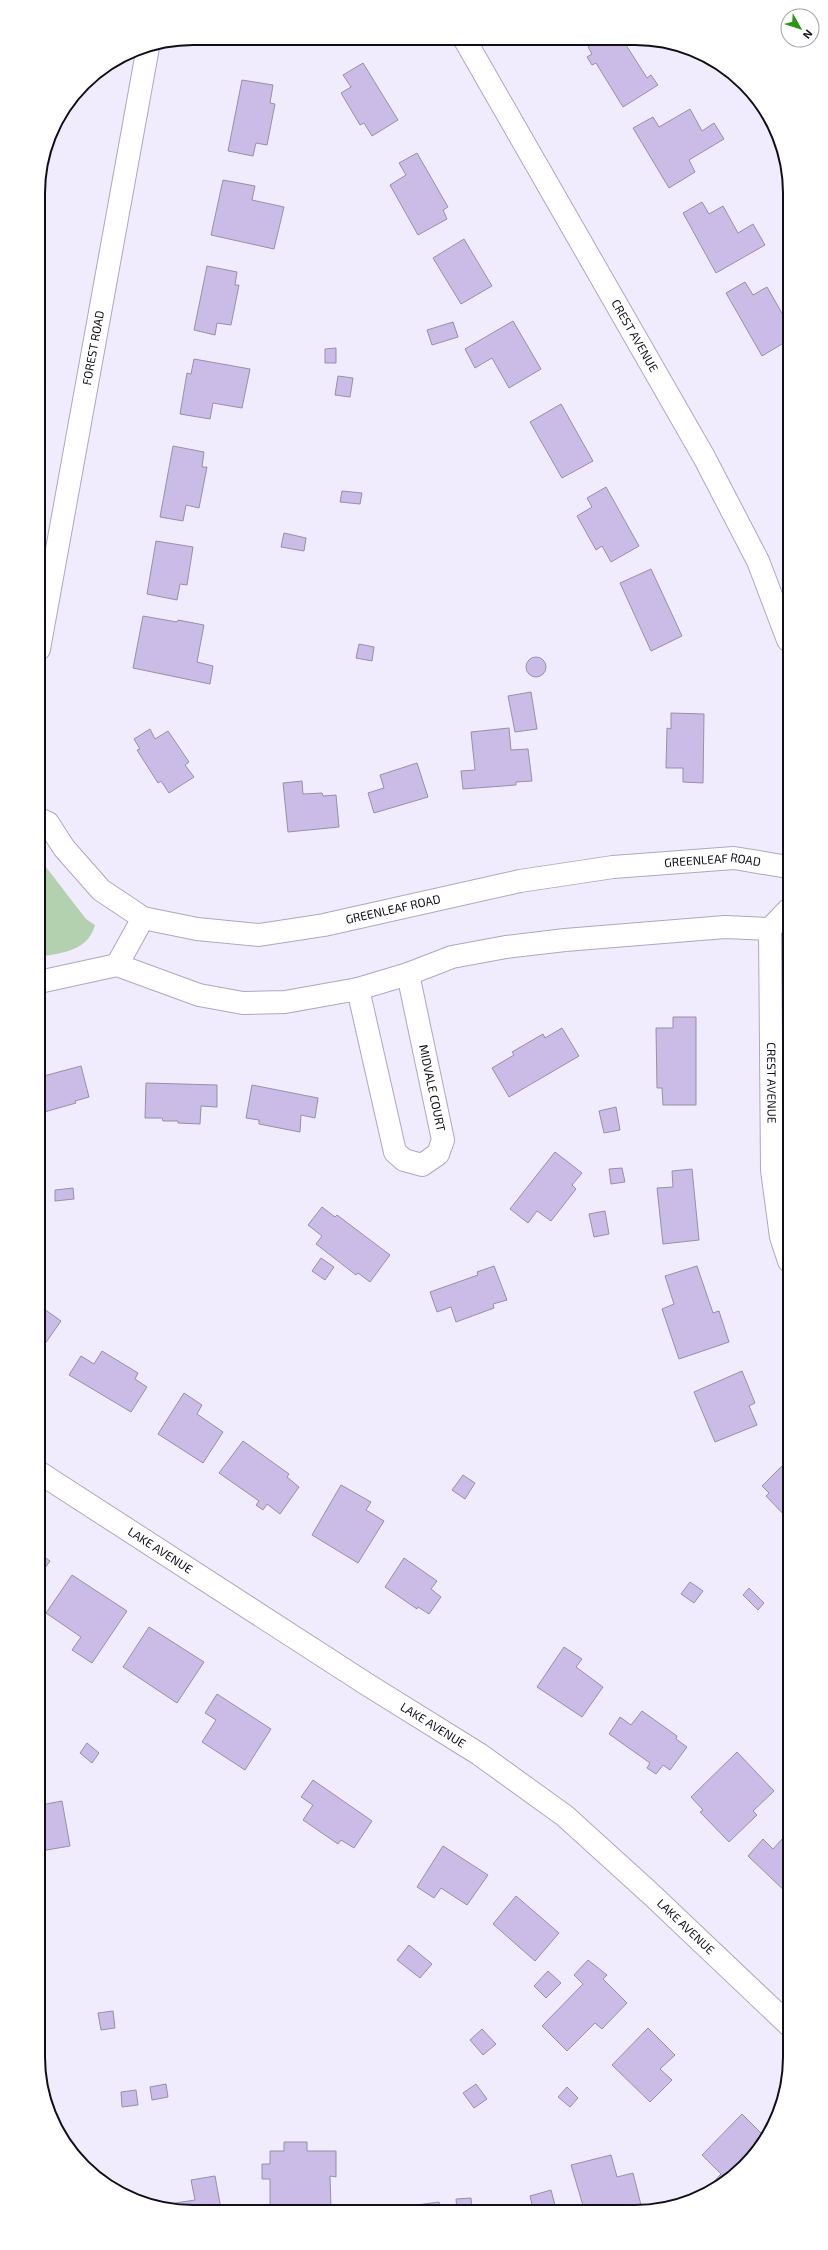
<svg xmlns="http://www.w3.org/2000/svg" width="828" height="2250" viewBox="0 0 828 2250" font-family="'Exo 2',sans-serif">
<rect width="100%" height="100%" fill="#f1ecfd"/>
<path fill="#b3d0af" d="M39 858 86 919 95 925C88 951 62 953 39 957Z"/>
<g fill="#cabce6" stroke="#988fa9">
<polygon points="599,41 633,41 626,45 647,78 651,75 658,85 623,107 596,63 592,65 587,57 592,54 588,47"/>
<polygon points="363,63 398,120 372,136 364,123 360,125 341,93 351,87 343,75"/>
<polygon points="242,80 273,85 270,103 275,104 267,145 256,143 253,156 228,151"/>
<polygon points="690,109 702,131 714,123 724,139 689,160 695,172 669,188 633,128 653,117 659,127"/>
<polygon points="417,153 448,207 443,210 447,219 418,235 390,185 406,175 399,163"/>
<polygon points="223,180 255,186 252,200 284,207 274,249 211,235"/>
<polygon points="702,202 709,214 723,206 738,233 753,224 765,245 716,273 683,213"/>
<polygon points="464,239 492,286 461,304 433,258"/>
<polygon points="207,266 237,272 235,285 239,285 231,325 217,323 215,335 194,330"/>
<polygon points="745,282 753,295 767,287 787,322 783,326 787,334 787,341 762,356 726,293"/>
<polygon points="513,321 541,369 509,388 492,358 475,368 465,349"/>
<polygon points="453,322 458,337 432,345 427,330"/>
<polygon points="336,348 336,363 325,363 325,349"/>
<polygon points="194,359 250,369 242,408 213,403 210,419 180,414 187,373 191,374"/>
<polygon points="338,376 353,378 350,397 335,395"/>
<polygon points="561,404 593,461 562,478 530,422"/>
<polygon points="173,446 204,452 202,467 207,467 199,508 186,505 183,521 160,517"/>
<polygon points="606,487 639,546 611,562 602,546 596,550 577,516 592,507 587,498"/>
<polygon points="342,491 362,493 360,504 340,502"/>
<polygon points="284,533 306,538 304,551 281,547"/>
<polygon points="156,541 193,547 187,585 180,584 177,600 147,594"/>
<polygon points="651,569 682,636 651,651 620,583"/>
<polygon points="143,616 177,622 178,620 204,625 197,662 213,666 210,684 133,668"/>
<polygon points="359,644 374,647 372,661 356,658"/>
<circle cx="536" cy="667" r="10"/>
<polygon points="531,692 537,729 515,732 508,696"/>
<polygon points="671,713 704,714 703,783 683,782 683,768 666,768 667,728 671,729"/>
<polygon points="509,728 511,750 528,749 532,781 516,782 516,785 463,789 461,771 475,770 471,732"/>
<polygon points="150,729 155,739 168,731 189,762 185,765 194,777 169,793 161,781 158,783 137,750 140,749 134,739"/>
<polygon points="417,763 428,797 374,813 368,793 384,788 380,775"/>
<polygon points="302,781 303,794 322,793 323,796 336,795 339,827 288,832 283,783"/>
<polygon points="673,1017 696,1017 696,1105 663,1105 662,1088 657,1088 656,1028 673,1028"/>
<polygon points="562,1028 579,1056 509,1097 492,1068 514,1055 512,1052 543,1034 545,1038"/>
<polygon points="81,1066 89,1097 75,1101 76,1103 41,1113 40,1077"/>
<polygon points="146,1083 217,1085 217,1107 201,1106 200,1124 178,1123 178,1121 163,1121 162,1118 145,1118"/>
<polygon points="252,1085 318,1098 315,1118 301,1115 300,1132 259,1124 259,1120 246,1118"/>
<polygon points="616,1107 620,1130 604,1133 599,1111"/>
<polygon points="555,1152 582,1173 572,1185 576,1189 551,1221 537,1211 528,1223 510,1209"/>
<polygon points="622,1168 625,1182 611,1184 609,1169"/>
<polygon points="692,1169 699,1240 663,1244 657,1188 673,1187 672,1171"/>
<polygon points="73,1188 74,1199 55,1201 55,1190"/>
<polygon points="322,1207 335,1217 337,1215 390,1255 370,1282 358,1273 356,1275 316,1244 322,1236 308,1225"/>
<polygon points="605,1211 609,1234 594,1237 589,1214"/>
<polygon points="321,1258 334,1267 325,1280 312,1271"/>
<polygon points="494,1266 507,1300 493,1304 494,1308 456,1322 451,1307 437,1312 430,1292 478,1275 477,1272"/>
<polygon points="697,1266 713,1313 719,1311 729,1342 679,1359 662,1309 674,1304 665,1276"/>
<polygon points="40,1306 61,1321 40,1351"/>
<polygon points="102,1351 138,1373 135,1379 147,1387 131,1412 69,1375 81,1356 94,1364"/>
<polygon points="742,1371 755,1403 749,1406 757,1425 715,1442 694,1392"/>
<polygon points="184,1393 202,1405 197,1414 223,1432 203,1463 158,1434"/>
<polygon points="243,1441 289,1474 287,1477 299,1487 280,1514 267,1504 263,1510 256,1505 259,1501 219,1473"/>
<polygon points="786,1462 789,1466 789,1520 766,1496 769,1493 762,1486"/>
<polygon points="463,1475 475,1483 465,1499 452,1490"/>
<polygon points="341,1485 371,1502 366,1510 384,1521 358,1563 312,1535"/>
<polygon points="40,1554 50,1561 40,1575"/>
<polygon points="404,1558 437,1581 431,1589 441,1597 429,1614 418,1607 417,1609 385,1587"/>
<polygon points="72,1575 127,1611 92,1663 72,1650 81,1637 46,1613"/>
<polygon points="690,1582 703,1591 694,1603 681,1594"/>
<polygon points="749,1588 764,1603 758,1610 743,1595"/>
<polygon points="149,1627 204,1662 177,1703 123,1667"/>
<polygon points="564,1647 582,1659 576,1667 603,1687 582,1717 537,1687"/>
<polygon points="217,1694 271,1729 245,1770 202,1742 216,1720 205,1713"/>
<polygon points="642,1711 677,1736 676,1739 687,1747 670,1770 663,1765 656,1774 647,1768 650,1763 609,1734 620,1717 631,1725"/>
<polygon points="87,1743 99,1753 92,1763 80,1753"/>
<polygon points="737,1752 774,1791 753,1811 757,1815 729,1842 700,1812 703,1810 691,1797"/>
<polygon points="313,1780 372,1821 354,1848 341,1840 338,1844 303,1820 313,1805 301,1797"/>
<polygon points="62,1801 70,1846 41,1851 41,1805"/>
<polygon points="783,1838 789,1843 789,1895 748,1856 763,1839 773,1849"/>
<polygon points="443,1846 488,1875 467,1905 441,1888 434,1898 417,1887"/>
<polygon points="516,1896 559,1933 535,1961 493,1924"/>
<polygon points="409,1945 432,1964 420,1978 397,1960"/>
<polygon points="588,1960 607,1975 603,1979 627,2003 602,2029 595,2023 567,2051 542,2026 583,1984 574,1975"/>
<polygon points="548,1971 561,1983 546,1998 534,1986"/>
<polygon points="113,2011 115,2028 101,2030 98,2013"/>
<polygon points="648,2028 675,2055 660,2069 672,2080 650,2102 612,2065"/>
<polygon points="482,2029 496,2044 483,2055 470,2040"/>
<polygon points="166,2084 168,2097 152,2100 150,2087"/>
<polygon points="476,2084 487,2099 474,2108 463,2093"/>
<polygon points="567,2087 578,2098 570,2107 558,2097"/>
<polygon points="136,2090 138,2105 122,2107 121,2092"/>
<polygon points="742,2114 765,2137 752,2159 713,2191 700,2196 721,2174 702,2155"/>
<polygon points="284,2142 307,2142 307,2151 336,2151 336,2177 330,2176 331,2209 270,2209 270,2179 262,2179 262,2164 270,2164 270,2151 284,2151"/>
<polygon points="611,2155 617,2177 633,2173 642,2209 584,2209 571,2165"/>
<polygon points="215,2176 221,2209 170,2209 169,2204 195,2200 191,2180"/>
<polygon points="551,2190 556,2209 533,2209 530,2196"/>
<polygon points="471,2198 472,2209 457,2209 456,2199"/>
<polygon points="439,2202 441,2209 409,2209 409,2206"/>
</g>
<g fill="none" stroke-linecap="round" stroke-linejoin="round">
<defs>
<g id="minor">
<path id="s1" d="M465 40 704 457 758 561 788 640"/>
<path id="s2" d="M39 649 148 47"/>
<path id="s3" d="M39 819 48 823 64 848 101 890 143 918 197 929 259 935 324 925 520 881 613 867 734 858 788 867"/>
<path id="s4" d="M788 910 770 929 772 1170 781 1237 789 1261"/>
<polyline points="117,965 199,995 243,1003 285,1002 358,989 408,974 452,957 506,947 565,940 725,927 770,929"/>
<polyline points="117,965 143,918"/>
<polyline points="39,982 117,965"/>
<polyline points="358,989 395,1152 404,1160 422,1165 438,1154 443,1140 408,974"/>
<path id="s5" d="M40 1473 368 1685 479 1754 565 1816 652 1895 790 2026"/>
</g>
</defs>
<use href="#minor" stroke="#afa6c1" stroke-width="24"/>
<use href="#minor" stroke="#fff" stroke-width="22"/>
</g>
<g text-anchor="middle" stroke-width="4" stroke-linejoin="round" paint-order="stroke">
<g font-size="12" fill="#110e17" stroke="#fff">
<text dy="4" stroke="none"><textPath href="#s1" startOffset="341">CREST AVENUE</textPath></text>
<text dy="4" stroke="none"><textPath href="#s2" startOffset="306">FOREST ROAD</textPath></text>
<text dy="4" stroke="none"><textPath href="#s3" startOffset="724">GREENLEAF ROAD</textPath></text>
<text dy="4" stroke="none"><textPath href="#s3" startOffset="400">GREENLEAF ROAD</textPath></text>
<text dy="4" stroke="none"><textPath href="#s4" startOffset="180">CREST AVENUE</textPath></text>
<text transform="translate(432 1088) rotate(78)" y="4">MIDVALE COURT</text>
<text dy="4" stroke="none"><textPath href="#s5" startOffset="143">LAKE AVENUE</textPath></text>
<text dy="4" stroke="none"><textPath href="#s5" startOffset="467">LAKE AVENUE</textPath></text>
<text dy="4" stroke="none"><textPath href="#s5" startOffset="791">LAKE AVENUE</textPath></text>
</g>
</g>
<path d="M0 0H828V2250H0ZM193 45H635A148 148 0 0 1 783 193V2057A148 148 0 0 1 635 2205H193A148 148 0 0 1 45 2057V193A148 148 0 0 1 193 45Z" fill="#fff" fill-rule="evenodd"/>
<path fill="none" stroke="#110e17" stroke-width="2" d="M193 45H635A148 148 0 0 1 783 193V2057A148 148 0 0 1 635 2205H193A148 148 0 0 1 45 2057V193A148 148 0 0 1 193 45Z"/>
<g transform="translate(800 28) rotate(129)"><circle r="19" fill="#ffffff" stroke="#a09fa2"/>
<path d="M0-3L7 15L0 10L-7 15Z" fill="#2b9317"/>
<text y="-6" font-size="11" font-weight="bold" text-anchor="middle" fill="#110e17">N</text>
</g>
</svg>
